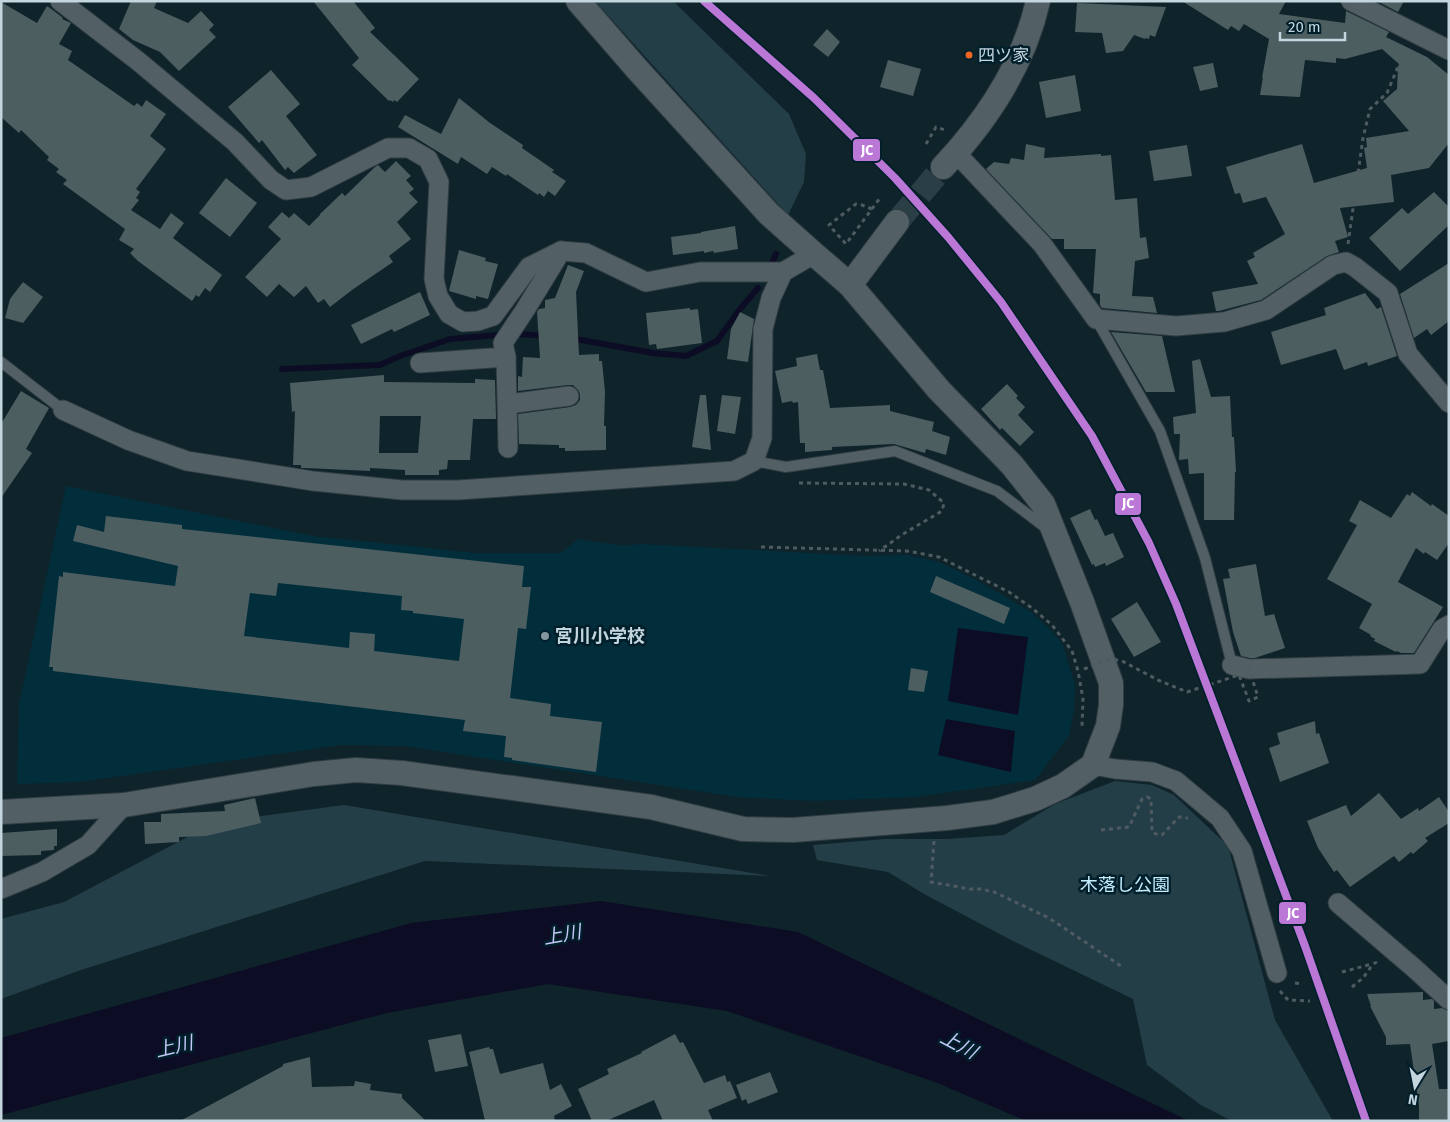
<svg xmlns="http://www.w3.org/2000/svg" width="1450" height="1122" viewBox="0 0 1450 1122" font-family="'Fira Sans','Noto Sans JP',sans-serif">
<rect width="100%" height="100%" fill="#0f232a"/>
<polygon fill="#022e3c" points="66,486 313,536 475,553 561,553 578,539 624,546 640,544 865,556 907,555 939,562 982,583 1031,612 1049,628 1063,645 1075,685 1074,710 1069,736 1035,780 915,797 814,801 737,797 405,746 341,745 79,782 17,784 19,704"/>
<g fill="#243e48">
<polygon points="595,1 673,1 789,114 806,154 804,182 788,215"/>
<polygon points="1115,781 1152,785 1174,795 1228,846 1275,1020 1333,1121 1232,1121 1201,1105 1147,1065 1133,999 1013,941 924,894 888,872 817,860 813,845 885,839 947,839 1004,835 1055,804"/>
<polygon points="344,805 770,876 425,861 81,970 1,999 1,919 64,902 216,822"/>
</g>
<g fill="#0c0d25">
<polygon points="958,628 1028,637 1018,715 948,701"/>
<polygon points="946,719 1015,731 1011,772 938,755"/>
<polygon points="601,901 798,932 1189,1121 1026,1121 935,1082 727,1011 548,984 387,1013 1,1115 1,1038 411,923"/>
</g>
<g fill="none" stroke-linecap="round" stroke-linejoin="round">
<g stroke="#0c0d25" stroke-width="6">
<polyline points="772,263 776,254"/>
<polyline points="519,334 546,336"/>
<polyline points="570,338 653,353 686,356 717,341 740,309 758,288"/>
<polyline points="282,369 380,365 400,356 450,339 499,335"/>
</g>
</g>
<g fill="#4d5e61" fill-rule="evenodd">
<polygon points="131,1 157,1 154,8 188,23 201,11 214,25 209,30 216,37 179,71 160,52 133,40 119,29"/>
<polygon points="313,1 353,1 375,28 370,32 419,79 397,102 394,100 393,102 390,100 389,101 352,65 359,58"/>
<polygon points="1182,1 1286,1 1279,14 1345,23 1346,11 1389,32 1386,37 1427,57 1449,75 1449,143 1429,168 1391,175 1394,202 1340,208 1348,237 1335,241 1339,252 1327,256 1261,300 1219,311 1216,311 1212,292 1258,284 1247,261 1255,257 1253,253 1285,234 1266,197 1243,203 1240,193 1235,194 1226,167 1302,144 1314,183 1367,168 1364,148 1367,147 1366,138 1409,131 1383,101 1397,89 1398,67 1399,64 1382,49 1345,59 1336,58 1336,63 1305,60 1300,97 1260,95 1263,77 1262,78 1269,39 1244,24 1239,31 1231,26 1228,30"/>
<polygon points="1377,1 1404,1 1398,12"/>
<polygon points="1,2 37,23 47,6 54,11 63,18 62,19 71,23 59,44 72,51 68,60 134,106 137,103 142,107 146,100 166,114 150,136 166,149 136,189 140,192 136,198 139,200 131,210 160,229 171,213 184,223 173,238 222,275 210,292 205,288 199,297 196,295 192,301 138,261 130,253 134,249 119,240 125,229 63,184 67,180 56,172 59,169 47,160 49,157 21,130 19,133 1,117"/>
<polygon points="1077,3 1166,7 1155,37 1150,35 1149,39 1146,38 1145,39 1134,35 1123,51 1106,53 1102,33 1075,32"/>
<polygon points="827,29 840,42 828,57 813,45"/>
<polygon points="888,60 921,69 913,96 880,87"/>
<polygon points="1213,63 1218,87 1200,91 1193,67"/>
<polygon points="271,70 300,104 286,116 317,155 294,173 288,167 285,170 262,140 259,143 228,107"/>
<polygon points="1075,75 1081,111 1046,118 1039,82"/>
<polygon points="459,98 490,123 523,145 522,148 554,170 552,172 566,181 555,196 548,191 544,197 539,193 538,195 507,174 506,176 492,167 487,174 461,157 458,164 398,127 405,115 441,134"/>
<polygon points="1026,144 1045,148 1044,158 1101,154 1101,156 1111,155 1115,200 1137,198 1140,238 1146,237 1149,258 1135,261 1132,296 1153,297 1157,313 1102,308 1100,305 1100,294 1093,293 1096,249 1064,249 1064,239 1052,239 986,169 994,162 1009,164 1011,158 1024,160"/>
<polygon points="1187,145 1192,176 1154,181 1149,151"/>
<polygon points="396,161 411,176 406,180 414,189 409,193 418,202 397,222 411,239 389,256 393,262 352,290 330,307 324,299 318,303 306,286 294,297 279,284 267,297 245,277 281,239 268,227 282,212 289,218 294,213 309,226 320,215 320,214 342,193 345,196 375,167 378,165 385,172"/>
<polygon points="226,178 257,203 230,237 199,213"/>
<polygon points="1434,192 1449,207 1449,225 1400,271 1369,238 1402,208 1408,214"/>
<polygon points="735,226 738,249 714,253 713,251 704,253 704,251 673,255 671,237 701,233 701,232"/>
<polygon points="459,250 486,258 485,261 498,264 488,299 476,296 476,299 449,291"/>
<polygon points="1449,263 1449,321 1431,335 1427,329 1414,338 1400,294"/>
<polygon points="568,265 584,271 576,292 579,355 599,354 599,361 602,361 605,392 604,426 606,426 606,450 565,451 565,448 559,448 559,445 519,444 518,414 570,407 576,405 580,400 580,394 578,390 573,385 568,385 518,391 518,376 522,377 523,357 540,358 537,312 539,309 545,308 545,300 555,298"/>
<polygon points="23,282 43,297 23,323 5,318 10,299"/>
<polygon points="420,292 430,315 394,332 392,329 361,344 351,325"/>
<polygon points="1365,293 1377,309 1381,307 1397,356 1368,366 1367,362 1344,370 1336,349 1281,365 1271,332 1326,315 1324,308"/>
<polygon points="690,308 690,310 698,309 702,343 657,349 656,344 649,345 646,313"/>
<polygon points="740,312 754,319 748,362 727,359 731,329"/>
<polygon points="1111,332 1162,336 1175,392 1146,392"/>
<polygon points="817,354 820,370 823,370 830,408 890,405 890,411 934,422 932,431 950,437 946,455 926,449 925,453 894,444 832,447 832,450 805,452 805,443 800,443 798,402 793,403 792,401 782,403 775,371 797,366 796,358"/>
<polygon points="1200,359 1211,397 1230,396 1232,437 1234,437 1236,472 1235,472 1234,520 1204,520 1204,473 1189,474 1188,459 1179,460 1180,434 1174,434 1173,417 1196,413 1192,361"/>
<path d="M384 375V382L475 383V379L495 380 496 419H473L470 460H448L447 469 439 470V475H405V470L370 468V471L305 468H301V465H293L295 411 292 412 290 383ZM380 416H421L418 453H379Z"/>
<polygon points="1007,384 1018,396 1016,398 1025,407 1018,415 1034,432 1020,446 1002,428 1000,430 981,409"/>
<polygon points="21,391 49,408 26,449 32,453 1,498 1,424"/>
<polygon points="700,395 706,395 711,450 692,447"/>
<polygon points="722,395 741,397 735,434 717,431"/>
<polygon points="1412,492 1431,506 1432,504 1449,516 1449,543 1437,560 1425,552 1424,554 1416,548 1398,582 1443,607 1414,653 1401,653 1397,651 1396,652 1374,641 1375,639 1370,636 1371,635 1359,628 1372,604 1327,579 1357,525 1349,521 1360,500 1391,518 1407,494 1410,496"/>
<polygon points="1090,509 1095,520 1097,519 1105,536 1113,533 1124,557 1106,566 1105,563 1095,567 1094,564 1092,565 1070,518"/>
<path d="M106 516 182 525V529L524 566 522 587H531L526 629 518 628 510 698 551 704 550 716 602 722 596 772 512 760V758L504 757 506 736 463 731 465 720 53 671V667H49L59 576 63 577V572L175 586 178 566 73 541 77 525 104 532ZM278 583 402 596 401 610 413 611V613L464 619 459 661 374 651 375 634 350 632 349 648 244 636 250 593 276 596Z"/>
<polygon points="1256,564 1265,616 1274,614 1285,648 1255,658 1250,658 1241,656 1233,632 1223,579 1230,578 1228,569"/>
<polygon points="936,576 1010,608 1004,624 930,592"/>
<polygon points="1137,602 1161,642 1134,657 1111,619"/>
<polygon points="911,668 928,671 924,692 908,690"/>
<polygon points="1315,721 1316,734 1319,733 1329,763 1280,782 1269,748 1280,744 1277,733"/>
<polygon points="1379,793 1401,819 1418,808 1419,811 1439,797 1449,812 1449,823 1425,838 1428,841 1413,854 1411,852 1399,862 1394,856 1350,887 1337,870 1334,872 1318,848 1307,821 1346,805 1351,816"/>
<polygon points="255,798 261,823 206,836 179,837 179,842 145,844 144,822 161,822 161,814 225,811 224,805"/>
<polygon points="57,829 57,846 54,846 54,850 41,851 41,855 1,856 1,833"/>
<polygon points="1423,992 1423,1000 1432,999 1434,1001 1434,1009 1442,1008 1449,1011 1449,1041 1432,1044 1439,1089 1449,1089 1449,1121 1419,1121 1419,1106 1410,1044 1386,1045 1386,1037 1370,1006 1371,1006 1367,994"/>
<polygon points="461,1034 468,1066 435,1072 428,1040"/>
<polygon points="675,1034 680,1043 683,1042 704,1083 725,1075 727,1082 730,1081 737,1098 708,1110 713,1121 663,1121 654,1100 606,1121 592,1121 578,1089 609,1074 607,1069 642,1053 641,1052"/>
<polygon points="489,1047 490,1049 493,1049 500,1074 543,1063 550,1090 561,1084 572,1106 554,1116 555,1121 485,1121 469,1052"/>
<polygon points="310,1057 312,1087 354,1086 355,1081 371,1084 370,1090 402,1094 402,1098 426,1121 180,1121 283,1066 283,1064"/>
<polygon points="770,1072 778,1092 748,1104 746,1099 742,1101 736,1085"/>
</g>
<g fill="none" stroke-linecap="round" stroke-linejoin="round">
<polyline stroke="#2a3e45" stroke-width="24" stroke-dasharray="24 12" stroke-linecap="butt" points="897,222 943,167"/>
<defs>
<g id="service">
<polyline points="1096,319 1160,431 1205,558 1232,665"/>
<polyline points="1,362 63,410"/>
<polyline points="754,461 786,467 895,451 997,491 1046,528"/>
</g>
<g id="minor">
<polyline points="60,1 138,61 235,142 271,180 286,190 311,187 388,148 409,148 428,159 439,182 434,279 438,296 449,314 463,322 478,321 493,316 529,267 561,251 586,253 646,282 700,272 783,272"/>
<polyline points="1351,1 1449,50"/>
<polyline points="956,153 1042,244 1096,319 1176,326 1224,322 1266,310 1333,265 1346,262 1355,267 1388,293 1408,354 1449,403"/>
<polyline points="506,357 508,448"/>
<polyline points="420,363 506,357 503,343 525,310 561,251"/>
<polyline points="508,404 569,396"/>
<polyline points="63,410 128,440 187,461 313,481 402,490 458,490 734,471 754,461 762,438 763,329 771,298 783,272 814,254"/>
<polyline points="1232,665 1249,669 1420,664 1442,629 1449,625"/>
<polyline points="1093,765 1115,769 1152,772 1176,781 1220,818 1242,851 1277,973"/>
<polyline points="1,889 42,872 88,845 124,805"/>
<polyline points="1338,903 1414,968 1449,1000"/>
</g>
<g id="tertiary">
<path d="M943 167C987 120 1024 64 1038 1"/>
<polyline points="850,285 897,222"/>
<polyline points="1,812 124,805 314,774 356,770 402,773 651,807 743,829 793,830 947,818 993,812 1035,799 1063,786 1093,765 1108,726 1111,705 1111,683 1082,602 1043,504 1012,465 939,390 850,285 814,254 769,214 637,69 578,1"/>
</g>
</defs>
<use href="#service" stroke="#303d43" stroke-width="12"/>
<use href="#minor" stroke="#303d43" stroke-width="21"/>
<use href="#tertiary" stroke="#303d43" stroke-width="26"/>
<g stroke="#4e5c61" stroke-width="3" stroke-dasharray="4 4" stroke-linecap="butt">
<polyline points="926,144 936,127 945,130"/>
<polyline points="872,209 862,205 856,204 829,225 846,244 880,198"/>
<polyline points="1348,244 1363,138 1370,109 1387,93 1405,50"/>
<polyline points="799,483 904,484 929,490 944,503 942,511 903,534 879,551"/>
<polyline points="761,547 907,551 939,557 1009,592 1032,608 1052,625 1072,651 1078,671 1083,699 1082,727"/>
<polyline points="1101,830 1129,827 1142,799 1147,797 1151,799 1152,832 1158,835 1162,835 1179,817 1188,818"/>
<polyline points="934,841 931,882 970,889 981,889 994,892 1049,918 1124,968"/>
<polyline points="1342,972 1372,964"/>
<polyline points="1295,983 1303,984"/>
<polyline points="1352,987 1363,978 1373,964 1377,962"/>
<polyline points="1280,991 1288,1000 1310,1001"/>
</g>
<use href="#service" stroke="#526066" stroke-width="10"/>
<use href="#minor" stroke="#526066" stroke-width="19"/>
<use href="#tertiary" stroke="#526066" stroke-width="24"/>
<polyline stroke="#4e5c61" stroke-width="3" stroke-dasharray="4 4" stroke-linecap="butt" points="1084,669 1111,659 1122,661 1158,680 1187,692 1239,675 1249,701 1258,697 1249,669"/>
<defs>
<polyline id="rail-1" points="704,1 814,98 895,178 948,237 1001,302 1092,436 1149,543 1176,604 1305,946 1366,1121"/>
</defs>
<use href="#rail-1" stroke="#001f2b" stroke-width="11"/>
<use href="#rail-1" stroke="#ba77d6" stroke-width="8"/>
</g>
<circle fill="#f26522" stroke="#001f2b" stroke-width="2" cx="969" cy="55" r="4.5"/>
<circle fill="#84979e" stroke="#001f2b" stroke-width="2" cx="545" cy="636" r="5"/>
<g text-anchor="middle" stroke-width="5" stroke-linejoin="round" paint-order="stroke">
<g font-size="17" fill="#c3d5dd" stroke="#001f2b" text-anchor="start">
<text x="978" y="61">四ツ家</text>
</g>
<g font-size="18" font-weight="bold" fill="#c3d5dd" stroke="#001f2b" text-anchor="start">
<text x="555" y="642">宮川小学校</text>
</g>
<g font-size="18" fill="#c3ecfd" stroke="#001f2b">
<text x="1125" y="891">木落し公園</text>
</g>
<g font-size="19" font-style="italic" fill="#c5c8f7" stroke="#001f2b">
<text transform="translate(562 934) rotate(-10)" y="7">上川</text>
<text transform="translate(959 1044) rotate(28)" y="7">上川</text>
<text transform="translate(174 1046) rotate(-13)" y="7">上川</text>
</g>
</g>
<g stroke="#001f2b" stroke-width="2">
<rect x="852" y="138" width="29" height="24" rx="5" fill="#ba77d6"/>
<rect x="1114" y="492" width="28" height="24" rx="5" fill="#ba77d6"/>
<rect x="1278" y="901" width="29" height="24" rx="5" fill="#ba77d6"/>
</g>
<g font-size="14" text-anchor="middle" font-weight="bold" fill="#fff">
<text x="867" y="155">JC</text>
<text x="1128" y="508">JC</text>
<text x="1293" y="918">JC</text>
</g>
<rect width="1450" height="1122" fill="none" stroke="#c3d5dd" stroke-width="5"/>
<g transform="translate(1415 1087) rotate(190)" stroke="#001f2b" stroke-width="4" paint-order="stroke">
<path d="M0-4L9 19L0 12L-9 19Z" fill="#c3d5dd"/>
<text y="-8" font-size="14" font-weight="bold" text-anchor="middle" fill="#c3d5dd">N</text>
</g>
<path d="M1280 32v8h65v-8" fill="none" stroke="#c3d5dd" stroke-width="2.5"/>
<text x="1288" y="32" font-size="15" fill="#c3d5dd" stroke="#001f2b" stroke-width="4" paint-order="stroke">20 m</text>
</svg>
